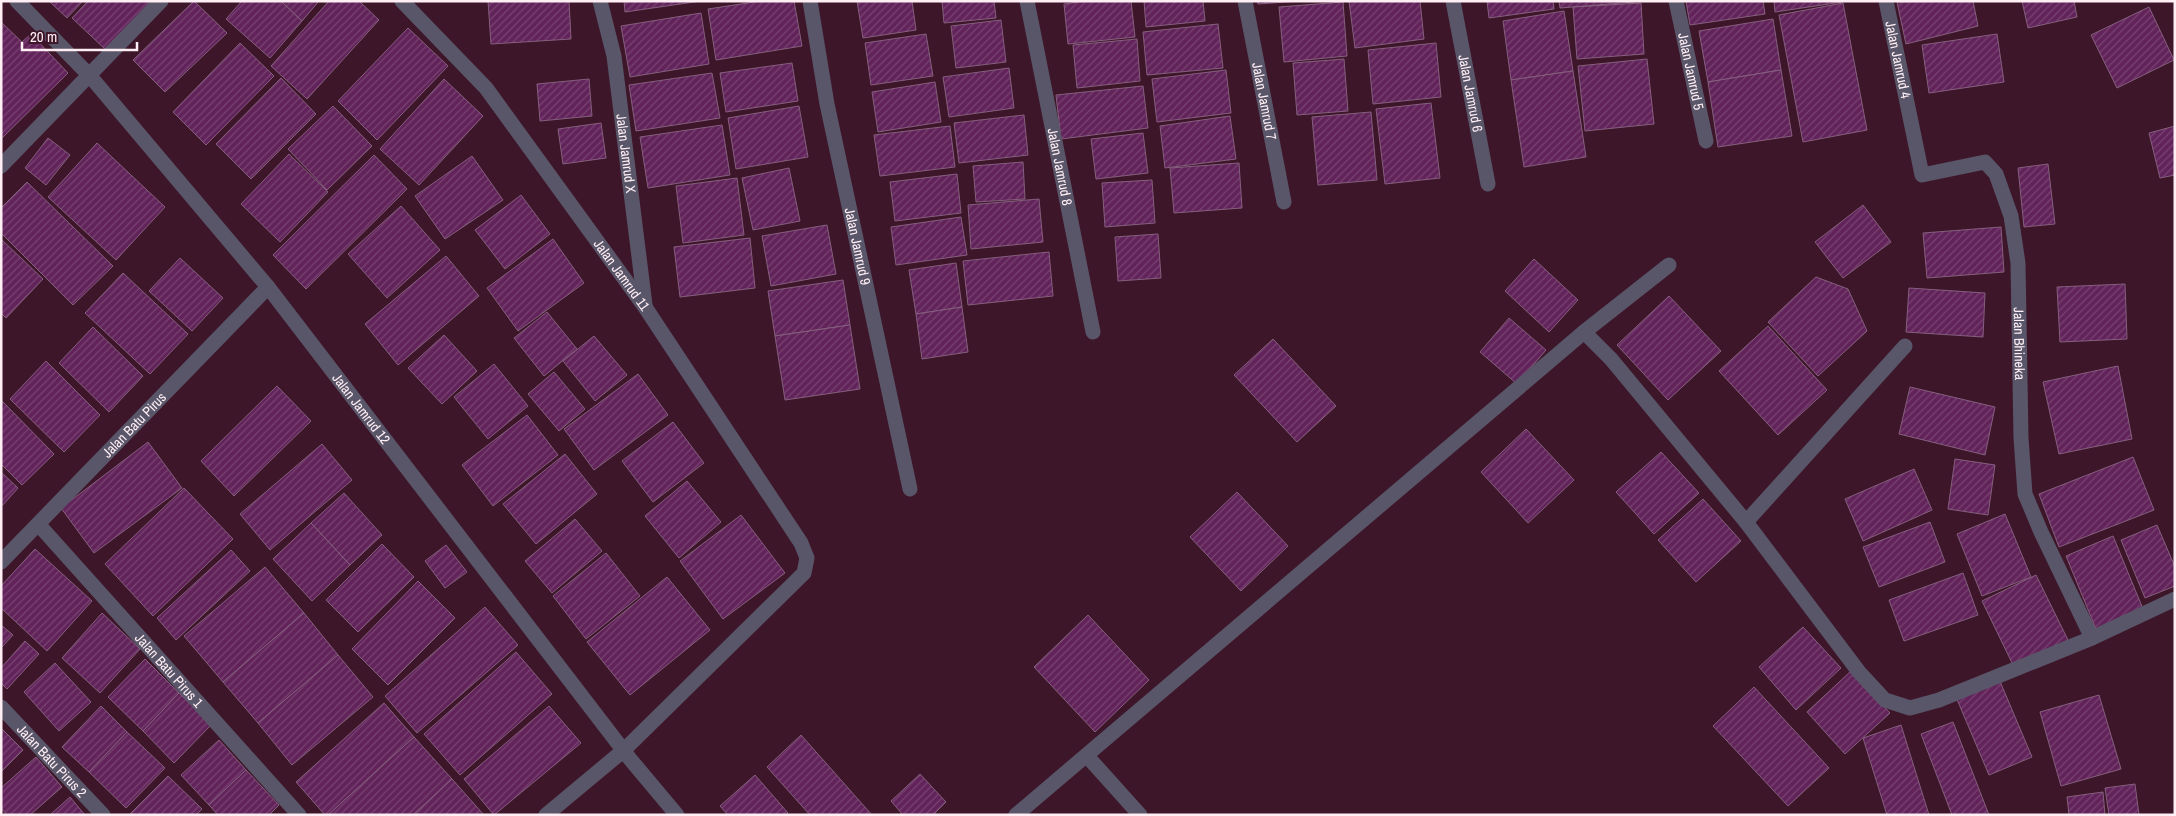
<svg xmlns="http://www.w3.org/2000/svg" width="2176" height="816" viewBox="0 0 2176 816" font-family="'Archivo Narrow',sans-serif">
<defs>
<pattern id="building-hatch" width="6" height="6" patternUnits="userSpaceOnUse" patternTransform="scale(1.25)"><rect width="6" height="6" fill="#61235a"/><path d="M-1 1l2-2M0 6l6-6M5 7l2-2" fill="none" stroke="#794372"/></pattern>
</defs>
<rect width="100%" height="100%" fill="#3e162a"/>
<g fill="url(#building-hatch)" stroke="#855f7e">
<polygon points="49,1 83,1 67,18"/>
<polygon points="88,1 154,1 107,51 72,18"/>
<polygon points="194,1 227,33 165,92 133,60"/>
<polygon points="242,1 281,1 302,21 270,58 226,19"/>
<polygon points="281,1 319,1 302,21"/>
<polygon points="329,1 359,1 379,20 307,99 271,66"/>
<polygon points="488,1 569,1 571,39 491,44"/>
<polygon points="624,1 701,1 625,12"/>
<polygon points="761,1 794,1 802,46 716,60 708,9"/>
<polygon points="857,1 912,1 916,30 863,38"/>
<polygon points="942,1 994,1 996,18 944,23"/>
<polygon points="1086,1 1131,1 1135,37 1068,44 1064,4"/>
<polygon points="1144,1 1203,1 1205,21 1146,27"/>
<polygon points="1257,1 1301,1 1258,4"/>
<polygon points="1349,1 1420,1 1424,39 1355,48"/>
<polygon points="1487,1 1553,1 1554,9 1489,18"/>
<polygon points="1559,1 1634,1 1634,2 1560,8"/>
<polygon points="1686,1 1763,1 1765,14 1690,25"/>
<polygon points="1774,1 1842,1 1842,2 1775,12"/>
<polygon points="1973,1 1978,26 1906,44 1897,2"/>
<polygon points="2022,1 2074,1 2077,17 2028,28"/>
<polygon points="1343,2 1347,56 1284,62 1279,7"/>
<polygon points="1641,3 1644,54 1577,59 1573,7"/>
<polygon points="1843,3 1867,130 1803,142 1779,15"/>
<polygon points="2149,7 2174,60 2117,88 2091,35"/>
<polygon points="1564,11 1573,71 1511,80 1503,21"/>
<polygon points="701,13 709,64 630,77 621,26"/>
<polygon points="1773,19 1781,70 1708,82 1699,31"/>
<polygon points="1001,20 1006,62 956,68 951,26"/>
<polygon points="1,22 22,42 31,34 68,73 1,139"/>
<polygon points="1218,24 1223,68 1147,75 1143,32"/>
<polygon points="408,28 448,66 377,140 338,101"/>
<polygon points="926,34 933,76 871,85 865,43"/>
<polygon points="1997,34 2004,82 1929,93 1922,45"/>
<polygon points="1137,39 1140,81 1077,88 1073,45"/>
<polygon points="240,43 274,76 206,145 173,112"/>
<polygon points="1436,43 1441,97 1373,104 1368,50"/>
<polygon points="1344,59 1348,111 1297,115 1293,63"/>
<polygon points="1647,59 1654,124 1585,131 1578,66"/>
<polygon points="792,63 798,101 726,112 720,73"/>
<polygon points="1009,68 1014,108 949,117 943,77"/>
<polygon points="1226,70 1231,113 1157,122 1152,79"/>
<polygon points="1781,70 1792,136 1718,147 1708,82"/>
<polygon points="1573,71 1586,157 1524,167 1511,80"/>
<polygon points="712,73 720,118 636,131 629,85"/>
<polygon points="281,78 316,114 251,179 216,144"/>
<polygon points="444,79 483,116 419,185 380,149"/>
<polygon points="589,79 592,116 540,121 537,84"/>
<polygon points="935,82 941,122 878,132 872,92"/>
<polygon points="1143,86 1148,128 1061,139 1056,95"/>
<polygon points="1431,103 1440,178 1385,184 1376,109"/>
<polygon points="333,106 372,146 327,190 288,149"/>
<polygon points="799,106 808,157 736,169 728,118"/>
<polygon points="1371,112 1377,180 1318,185 1312,117"/>
<polygon points="1024,115 1028,155 959,163 954,123"/>
<polygon points="1230,116 1236,159 1165,168 1160,126"/>
<polygon points="601,123 606,158 563,164 558,129"/>
<polygon points="722,125 730,175 648,188 640,137"/>
<polygon points="950,126 955,167 880,176 874,135"/>
<polygon points="2175,126 2175,175 2160,178 2149,133"/>
<polygon points="1143,133 1148,173 1096,179 1091,139"/>
<polygon points="48,138 70,155 46,185 25,168"/>
<polygon points="97,143 165,207 116,260 48,197"/>
<polygon points="289,154 328,192 280,242 241,204"/>
<polygon points="374,155 407,189 306,289 273,255"/>
<polygon points="472,156 503,200 445,239 415,196"/>
<polygon points="1023,162 1025,199 976,202 973,166"/>
<polygon points="1239,163 1242,208 1174,213 1170,168"/>
<polygon points="2048,164 2055,224 2024,227 2018,168"/>
<polygon points="789,168 800,221 753,230 742,178"/>
<polygon points="957,174 961,213 895,221 890,182"/>
<polygon points="737,178 744,235 683,243 676,186"/>
<polygon points="1152,180 1155,223 1105,227 1102,183"/>
<polygon points="27,182 113,266 73,305 1,233 1,208"/>
<polygon points="521,195 550,234 505,269 475,230"/>
<polygon points="1039,199 1043,242 971,249 968,205"/>
<polygon points="1863,205 1891,242 1843,278 1815,242"/>
<polygon points="401,206 440,250 387,298 348,254"/>
<polygon points="961,217 967,255 896,265 891,227"/>
<polygon points="827,225 836,274 771,286 762,236"/>
<polygon points="2001,227 2004,272 1927,278 1923,233"/>
<polygon points="1158,234 1161,278 1118,281 1115,237"/>
<polygon points="750,238 755,288 680,297 674,247"/>
<polygon points="1,239 43,279 6,318 1,313"/>
<polygon points="553,239 584,283 518,331 487,288"/>
<polygon points="1049,252 1053,296 968,305 963,261"/>
<polygon points="446,256 479,296 398,365 365,324"/>
<polygon points="180,258 223,298 192,331 149,291"/>
<polygon points="1534,259 1578,300 1549,332 1505,291"/>
<polygon points="956,263 962,307 916,314 909,270"/>
<polygon points="123,273 188,334 150,374 85,313"/>
<polygon points="1816,277 1848,289 1867,331 1818,376 1768,322"/>
<polygon points="843,280 850,325 775,336 768,291"/>
<polygon points="2125,284 2127,339 2060,342 2057,287"/>
<polygon points="1909,288 1985,293 1983,337 1906,332"/>
<polygon points="1669,296 1721,351 1668,400 1617,345"/>
<polygon points="962,307 968,352 922,359 916,314"/>
<polygon points="547,312 577,349 544,376 514,338"/>
<polygon points="1509,318 1546,350 1517,384 1480,352"/>
<polygon points="850,325 860,389 785,400 775,336"/>
<polygon points="1768,326 1827,390 1778,435 1719,371"/>
<polygon points="93,327 143,376 109,412 59,363"/>
<polygon points="444,335 477,371 442,404 408,368"/>
<polygon points="594,336 627,375 595,401 563,361"/>
<polygon points="1273,339 1336,406 1297,442 1234,375"/>
<polygon points="46,361 100,415 64,452 10,399"/>
<polygon points="494,364 528,406 488,439 454,397"/>
<polygon points="2118,366 2132,439 2059,454 2043,382"/>
<polygon points="554,372 585,409 559,431 528,394"/>
<polygon points="638,374 668,415 594,470 564,429"/>
<polygon points="277,386 311,421 234,496 201,461"/>
<polygon points="1910,387 1995,407 1985,455 1899,434"/>
<polygon points="1,400 54,454 22,485 1,464"/>
<polygon points="527,415 558,455 493,506 462,465"/>
<polygon points="673,422 704,463 653,502 622,461"/>
<polygon points="1526,429 1574,480 1528,523 1481,472"/>
<polygon points="148,442 182,488 94,553 61,508"/>
<polygon points="322,444 352,480 270,550 240,514"/>
<polygon points="1661,452 1699,493 1654,534 1616,492"/>
<polygon points="565,454 597,494 536,544 503,504"/>
<polygon points="2133,457 2154,510 2059,547 2039,494"/>
<polygon points="1955,459 1995,465 1988,515 1948,509"/>
<polygon points="1914,469 1932,510 1863,541 1845,499"/>
<polygon points="1,472 18,488 1,507"/>
<polygon points="687,481 721,522 679,558 645,516"/>
<polygon points="184,488 233,539 153,616 105,564"/>
<polygon points="1237,492 1288,546 1241,591 1190,537"/>
<polygon points="344,493 382,535 350,565 311,523"/>
<polygon points="1703,499 1741,541 1696,582 1658,540"/>
<polygon points="2005,514 2031,577 1982,596 1957,534"/>
<polygon points="741,515 785,573 723,619 680,561"/>
<polygon points="575,519 602,551 552,593 525,561"/>
<polygon points="1930,522 1945,562 1879,587 1863,547"/>
<polygon points="311,523 350,565 312,601 273,559"/>
<polygon points="2157,525 2175,567 2175,586 2145,598 2121,540"/>
<polygon points="2113,536 2143,609 2096,629 2066,556"/>
<polygon points="382,544 414,577 358,632 326,600"/>
<polygon points="446,545 467,572 445,588 425,561"/>
<polygon points="35,549 92,601 47,651 1,608 1,586"/>
<polygon points="231,550 250,571 176,640 157,618"/>
<polygon points="606,553 640,596 586,639 553,596"/>
<polygon points="265,567 304,613 223,682 184,636"/>
<polygon points="1963,573 1978,615 1904,641 1889,600"/>
<polygon points="2036,575 2068,640 2014,667 1982,601"/>
<polygon points="667,577 710,630 630,695 587,642"/>
<polygon points="418,581 455,618 388,685 352,649"/>
<polygon points="485,607 518,645 417,733 385,696"/>
<polygon points="102,613 140,649 100,693 62,658"/>
<polygon points="304,613 338,655 258,723 223,682"/>
<polygon points="1088,615 1149,680 1095,732 1034,667"/>
<polygon points="1,625 13,635 1,648"/>
<polygon points="1803,627 1841,668 1796,710 1759,667"/>
<polygon points="25,641 39,654 7,689 1,683 1,668"/>
<polygon points="516,652 552,694 460,775 424,734"/>
<polygon points="338,655 373,697 292,765 258,723"/>
<polygon points="145,659 179,693 143,731 108,697"/>
<polygon points="55,663 91,702 59,731 24,692"/>
<polygon points="1851,671 1890,713 1845,754 1807,712"/>
<polygon points="1999,679 2032,757 1989,775 1956,697"/>
<polygon points="1754,687 1829,768 1788,806 1713,726"/>
<polygon points="179,693 211,725 174,763 143,731"/>
<polygon points="2099,695 2121,769 2061,786 2040,712"/>
<polygon points="384,703 414,737 328,815 325,815 296,782"/>
<polygon points="101,706 127,732 89,772 62,747"/>
<polygon points="549,706 581,743 494,815 464,779"/>
<polygon points="1953,722 1989,815 1952,815 1921,734"/>
<polygon points="1901,725 1929,815 1887,815 1863,738"/>
<polygon points="1,728 23,750 1,772"/>
<polygon points="127,732 165,768 126,808 89,772"/>
<polygon points="801,735 872,815 810,815 767,767"/>
<polygon points="414,737 452,779 413,815 328,815"/>
<polygon points="219,740 246,770 209,805 181,775"/>
<polygon points="36,757 62,787 30,815 7,815 1,808 1,788"/>
<polygon points="246,770 279,805 269,815 218,815 209,805"/>
<polygon points="920,774 946,802 933,815 903,815 891,801"/>
<polygon points="755,775 788,813 786,815 728,815 720,806"/>
<polygon points="168,776 202,809 196,815 129,815"/>
<polygon points="452,779 484,815 413,815"/>
<polygon points="2135,784 2139,815 2109,815 2105,788"/>
<polygon points="2103,792 2105,815 2069,815 2067,797"/>
<polygon points="70,797 85,815 50,815"/>
</g>
<g fill="none" stroke-linecap="round" stroke-linejoin="round">
<g stroke="#595669" stroke-width="15">
<path id="s1" d="M17 1 90 76 268 287 630 759 677 815"/>
<path id="s2" d="M402 1 486 88 645 307 801 543 807 558 804 573 624 750 546 815"/>
<path id="s3" d="M600 1 614 56 645 305"/>
<path id="s4" d="M810 1 827 104 910 489"/>
<path id="s5" d="M1027 1 1093 332"/>
<path id="s6" d="M1245 1 1284 202"/>
<path id="s7" d="M1453 1 1488 184"/>
<path id="s8" d="M1676 1 1706 141"/>
<path id="s9" d="M1886 1 1922 175 1985 162 1996 174 2011 216 2018 263 2021 438 2025 494 2041 532 2092 638"/>
<polyline points="1,166 161,1"/>
<polyline points="1584,332 1669,265"/>
<polyline points="1746,522 1859,672 1885,700 1910,708 1939,700 2092,638 2175,599"/>
<path id="s10" d="M39 525 299 815"/>
<path id="s11" d="M1 562 268 287"/>
<path id="s12" d="M1 707 103 815"/>
<polyline points="1087,756 1140,815"/>
<polyline points="1016,815 1584,332 1611,359 1746,522 1905,346"/>
</g>
</g>
<g text-anchor="middle" stroke-width="4.5" stroke-linejoin="round" paint-order="stroke">
<g font-size="14" fill="#ffeef4" stroke="#3e162a">
<text dy="5" stroke="none"><textPath href="#s9" startOffset="60">Jalan Jamrud 4</textPath></text>
<text dy="5" stroke="none"><textPath href="#s8" startOffset="72">Jalan Jamrud 5</textPath></text>
<text dy="5" stroke="none"><textPath href="#s7" startOffset="94">Jalan Jamrud 6</textPath></text>
<text dy="5" stroke="none"><textPath href="#s6" startOffset="102">Jalan Jamrud 7</textPath></text>
<text dy="5" stroke="none"><textPath href="#s3" startOffset="155">Jalan Jamrud X</textPath></text>
<text dy="5" stroke="none"><textPath href="#s5" startOffset="169">Jalan Jamrud 8</textPath></text>
<text dy="5" stroke="none"><textPath href="#s4" startOffset="250">Jalan Jamrud 9</textPath></text>
<text dy="5" stroke="none"><textPath href="#s2" startOffset="352">Jalan Jamrud 11</textPath></text>
<text dy="5" stroke="none"><textPath href="#s9" startOffset="431">Jalan Bhineka</textPath></text>
<text dy="5" stroke="none"><textPath href="#s1" startOffset="534">Jalan Jamrud 12</textPath></text>
<text dy="5" stroke="none"><textPath href="#s11" startOffset="191">Jalan Batu Pirus</textPath></text>
<text dy="5" stroke="none"><textPath href="#s10" startOffset="195">Jalan Batu Pirus 1</textPath></text>
<text dy="5" stroke="none"><textPath href="#s12" startOffset="74">Jalan Batu Pirus 2</textPath></text>
</g>
</g>
<rect width="2176" height="816" fill="none" stroke="#ffeef4" stroke-width="5"/>
<path d="M22 42v8h115v-8" fill="none" stroke="#ffeef4" stroke-width="2.5"/>
<text x="30" y="42" font-size="15" fill="#ffeef4" stroke="#3e162a" stroke-width="4" paint-order="stroke">20 m</text>
</svg>
